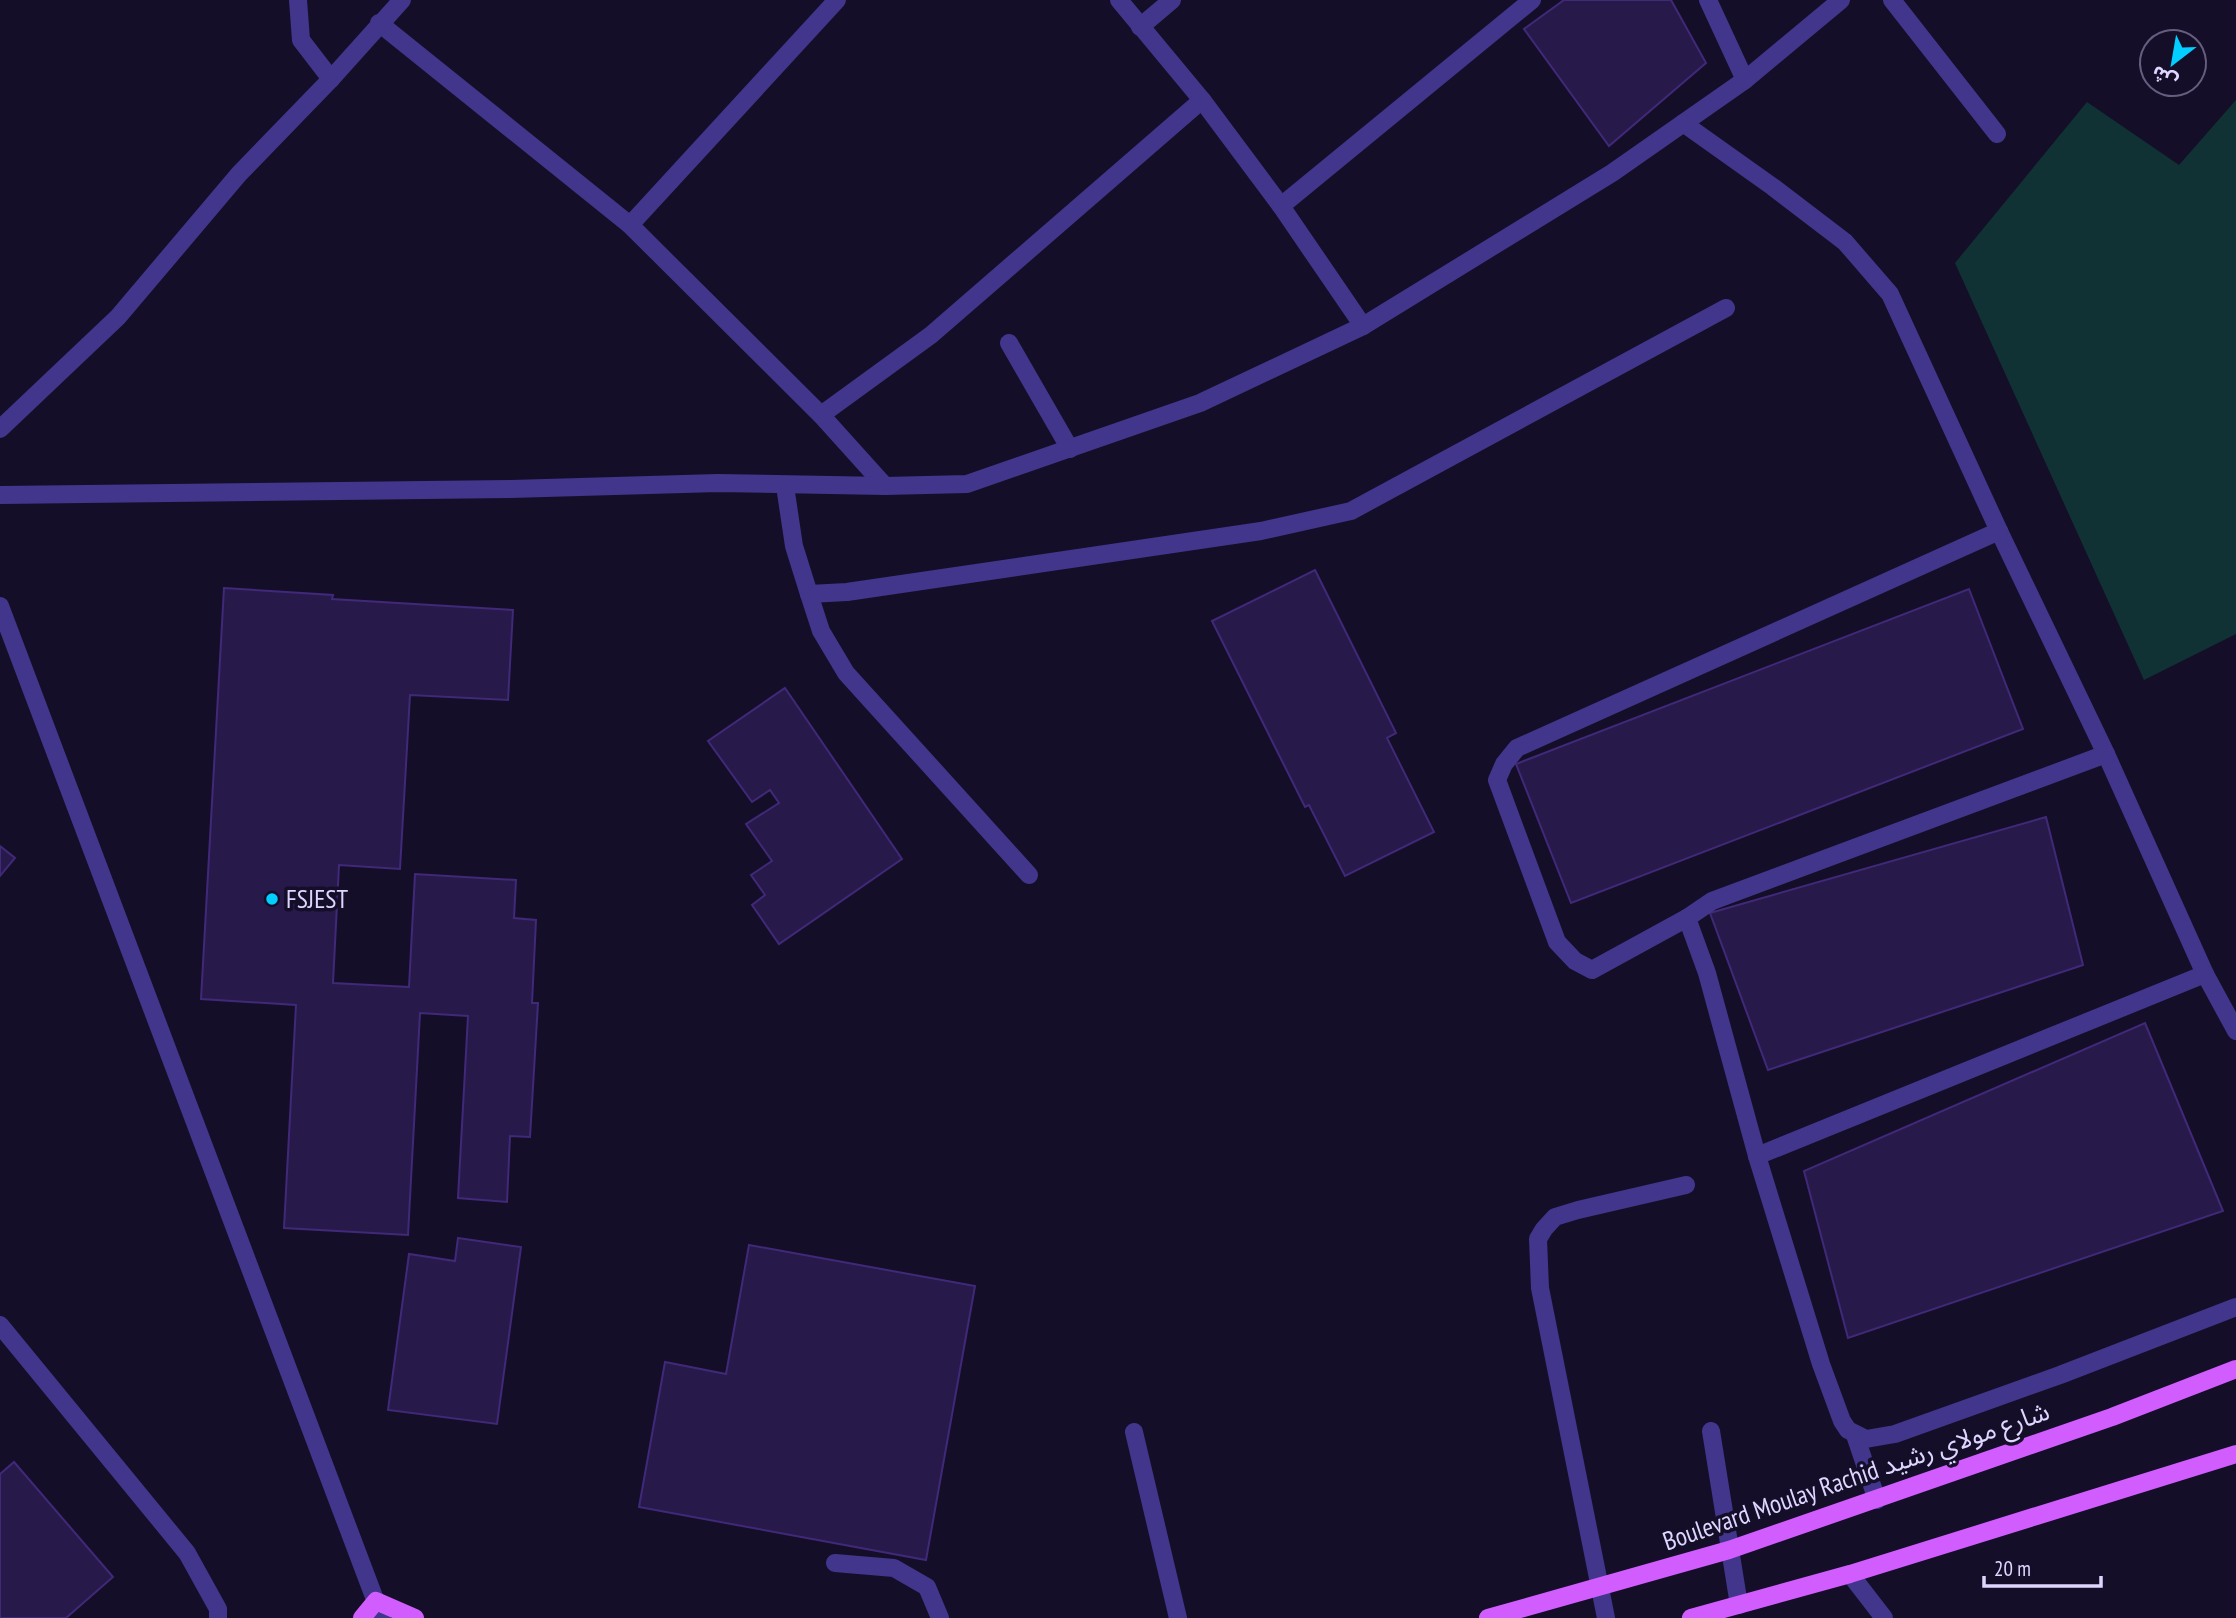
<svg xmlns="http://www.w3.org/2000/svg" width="2236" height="1618" viewBox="0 0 2236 1618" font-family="'PT Sans Narrow','Noto Sans Arabic',sans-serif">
<rect width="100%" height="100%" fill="#150e29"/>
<polygon fill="#113234" points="2236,100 2236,634 2144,680 1955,263 2087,102 2179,165"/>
<g fill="#28194b" stroke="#402979" stroke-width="2">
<polygon points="1564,0 1671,0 1706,63 1609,146 1524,29"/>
<polygon points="1315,570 1396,733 1387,738 1434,832 1345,876 1309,805 1305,807 1212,621"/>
<polygon points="224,588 333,595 332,599 513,610 508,700 410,695 400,869 339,865 333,983 409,987 415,874 516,880 514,918 536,920 532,1003 538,1003 530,1137 510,1136 507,1202 458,1198 468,1016 420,1013 408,1235 284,1228 296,1005 201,999"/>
<polygon points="1969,589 2023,729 1571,903 1516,764"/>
<polygon points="785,688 902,859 779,944 752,905 765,895 751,875 772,861 746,824 779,803 770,790 752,802 708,741"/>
<polygon points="2046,817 2083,965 1768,1070 1710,913"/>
<polygon points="0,846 15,858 0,876"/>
<polygon points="2145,1023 2223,1211 1848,1338 1804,1171"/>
<polygon points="458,1238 521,1247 497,1424 388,1410 409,1254 455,1261"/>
<polygon points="749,1245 975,1286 926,1560 639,1507 665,1362 726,1374"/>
<polygon points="14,1462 113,1577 66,1618 0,1618 0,1474"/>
</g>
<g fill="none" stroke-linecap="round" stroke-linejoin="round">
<g stroke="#41368b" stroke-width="18">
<polyline points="1683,123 1773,187 1845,242 1890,294 1999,531 2106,754 2205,974 2236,1031"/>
<polyline points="1009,343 1070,449"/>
<polyline points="785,486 794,546 809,594 821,631 846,673 1029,875"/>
<polyline points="809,594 847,592 1261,531 1351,511 1726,308"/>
<polyline points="2106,754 1712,901 1687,918 1707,973 1757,1156 1821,1364 1842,1421 1848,1430 1866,1439 1895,1434 2060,1375 2236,1307"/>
<polyline points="1687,918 1592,970 1575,961 1557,942 1497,780 1504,764 1517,748 1999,531"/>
<polyline points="1757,1156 2205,974"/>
<polyline points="0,1325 187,1553 218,1609 218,1618"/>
<polyline points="1711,1431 1739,1605"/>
<polyline points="1134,1432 1178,1618"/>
<polyline points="1855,1435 1877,1500"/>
<polyline points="835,1563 894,1568 927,1587 940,1618"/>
<polyline points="1606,1618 1540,1288 1538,1239 1544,1229 1555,1217 1578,1210 1686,1185"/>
</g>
<g stroke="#41368b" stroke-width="18">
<polyline points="298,0 301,40 331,79"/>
<polyline points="1119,0 1202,100 1281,206 1363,326"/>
<polyline points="1708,0 1745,80"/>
<polyline points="1892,0 1997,134"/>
<polyline points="379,23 630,225 821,415 885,486"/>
<polyline points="1140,27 1172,0"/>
<polyline points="1281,206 1532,0"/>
<polyline points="630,225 837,0"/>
<polyline points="821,415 931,335 1202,100"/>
<polyline points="0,429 118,317 239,174 331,79 402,0"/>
<polyline points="0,495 511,489 718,483 885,486 967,484 1200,403 1363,326 1612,173 1745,80 1841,0"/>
<polyline points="0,606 382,1618"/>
<polyline points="1850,1574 1884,1618"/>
</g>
<g stroke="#d15dff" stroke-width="18">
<polyline points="362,1618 376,1601 415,1618"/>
<polyline points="1488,1618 1729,1550 2112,1417 2236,1369"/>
<polyline points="1691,1618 1850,1574 2236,1454"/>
</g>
</g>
<circle fill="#02ceff" stroke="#150e29" stroke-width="2.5" cx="272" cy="899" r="7"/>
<g text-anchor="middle" stroke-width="7" stroke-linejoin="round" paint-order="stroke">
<g font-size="26" fill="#dfd6ff" stroke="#150e29" text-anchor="start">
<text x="286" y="908">FSJEST</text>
</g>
<g font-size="26" fill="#dfd6ff" stroke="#150e29">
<text transform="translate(1856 1476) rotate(-19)" y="9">Boulevard Moulay Rachid شارع مولاي رشيد</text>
</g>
</g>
<g transform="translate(2173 63) rotate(211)"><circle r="33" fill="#150e29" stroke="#665e7f" stroke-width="2"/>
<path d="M0-5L12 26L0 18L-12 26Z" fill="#02ceff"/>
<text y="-10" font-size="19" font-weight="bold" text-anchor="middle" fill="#dfd6ff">ش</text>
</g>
<path d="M1984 1576v10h117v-10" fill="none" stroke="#dfd6ff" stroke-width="3.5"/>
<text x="1994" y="1576" font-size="21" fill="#dfd6ff" stroke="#150e29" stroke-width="5" paint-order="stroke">20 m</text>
</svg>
